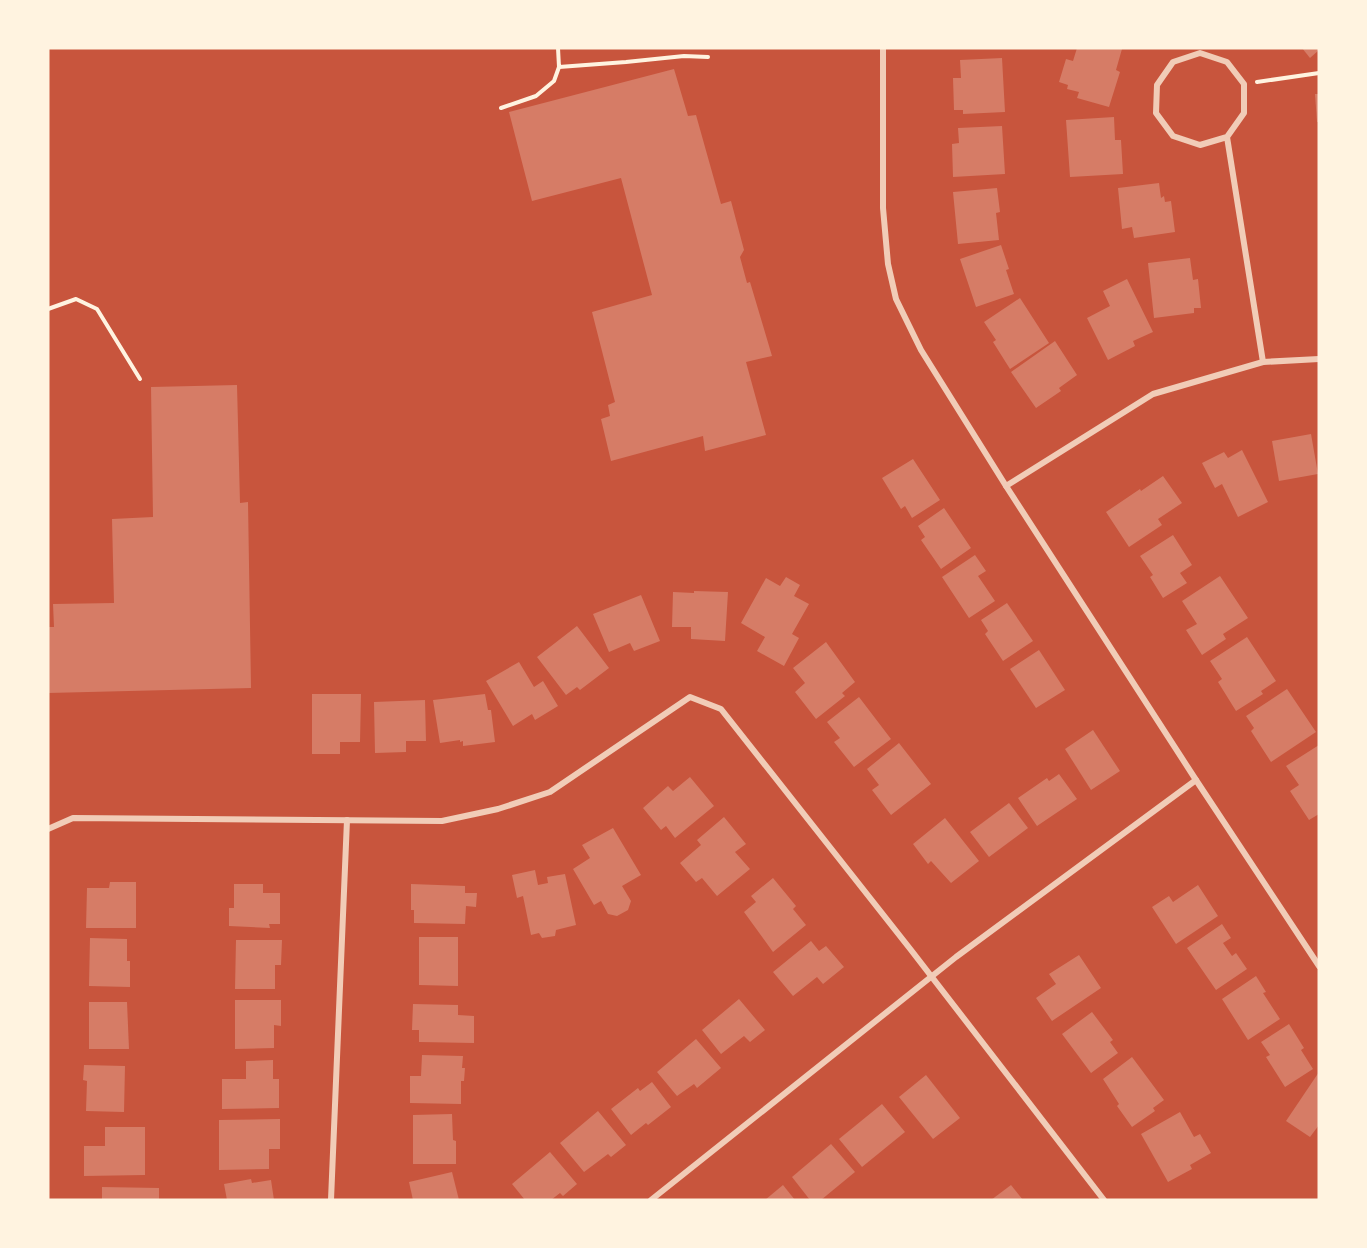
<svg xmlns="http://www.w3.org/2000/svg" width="1367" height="1248" viewBox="0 0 1367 1248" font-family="'Nunito Sans',sans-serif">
<rect width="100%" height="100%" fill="#c8553d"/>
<g fill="#d67c66">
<polygon points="1077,48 1122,49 1116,70 1120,72 1109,107 1077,98 1079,92 1067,89 1068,85 1059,82 1066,59 1073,61"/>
<polygon points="1302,48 1319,48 1319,50 1310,58"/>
<polygon points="1002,58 1005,112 963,114 963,110 954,110 953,78 961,78 960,60"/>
<polygon points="674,69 688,116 696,115 721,204 731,201 744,250 740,257 747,283 750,282 772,356 746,362 766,435 705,451 703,436 611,461 601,419 610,416 608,405 615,402 592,312 652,295 621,178 532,201 509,112"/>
<polygon points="1315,94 1319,94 1319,122 1317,122"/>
<polygon points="1114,117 1115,140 1121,140 1123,174 1070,177 1066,120"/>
<polygon points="1002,126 1005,174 953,177 952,144 959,143 958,128"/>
<polygon points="1159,183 1161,198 1164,196 1165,202 1171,201 1175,232 1134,238 1132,227 1122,229 1118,188"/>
<polygon points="997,188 1000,212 996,213 999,240 958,244 953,192"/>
<polygon points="1001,245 1009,269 1006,270 1014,294 976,307 960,259"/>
<polygon points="1190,258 1193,280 1198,279 1201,308 1194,308 1194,313 1154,318 1148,263"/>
<polygon points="1127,279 1153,332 1133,341 1135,346 1108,360 1087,318 1110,306 1103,291"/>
<polygon points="1020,298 1049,343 1010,369 993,342 996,340 984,322"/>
<polygon points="1055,341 1077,375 1059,388 1061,391 1036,408 1011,372"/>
<polygon points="237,385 240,503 248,502 251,688 48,693 48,627 54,627 53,604 114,603 112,519 153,517 151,387"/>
<polygon points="1311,434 1318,474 1279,481 1272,441"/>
<polygon points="1242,450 1268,502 1238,517 1222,484 1215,488 1202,463 1224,452 1228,458"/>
<polygon points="913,459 940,500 912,518 905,506 901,509 882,478"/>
<polygon points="1163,476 1182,503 1158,519 1162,525 1129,547 1106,512 1140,489 1141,491"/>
<polygon points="944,508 971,548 941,569 921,540 925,537 918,526"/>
<polygon points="1173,535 1192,565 1180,573 1187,583 1163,598 1150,577 1153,575 1140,556"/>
<polygon points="975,555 986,571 978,576 995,601 969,618 942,577"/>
<polygon points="1220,576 1248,618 1223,634 1226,639 1202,655 1186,630 1197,624 1182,601"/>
<polygon points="786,577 800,585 794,596 809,604 792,634 799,638 784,666 757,651 765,637 741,623 766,578 780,586"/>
<polygon points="694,591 728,592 725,641 691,639 691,627 672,627 673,592 694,593"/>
<polygon points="641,595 660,641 634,651 630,643 609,652 593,614"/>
<polygon points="1007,603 1033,641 1003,661 985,634 988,631 981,620"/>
<polygon points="577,626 609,668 580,690 577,687 566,695 537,657"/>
<polygon points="1247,637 1276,681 1261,691 1263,694 1236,711 1218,682 1222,679 1210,661"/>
<polygon points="826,642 855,682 842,693 845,696 816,719 795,692 805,683 793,668"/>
<polygon points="1039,650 1065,690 1036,708 1010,669"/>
<polygon points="519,662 534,687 543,681 558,706 535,720 532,714 513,726 486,681"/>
<polygon points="1287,689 1316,732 1271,762 1251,731 1254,728 1246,716"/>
<polygon points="312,694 361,694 360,742 340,742 340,754 312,754"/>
<polygon points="485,694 488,710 491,710 495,742 463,746 463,741 460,742 460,740 440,743 433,700"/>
<polygon points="859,697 891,739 854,767 834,742 840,738 827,722"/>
<polygon points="425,700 426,741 406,741 406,752 375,753 374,702"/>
<polygon points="1093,730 1120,771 1091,790 1065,749"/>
<polygon points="899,743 931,784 891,815 872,790 879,785 867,769"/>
<polygon points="1319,745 1319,814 1309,820 1290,791 1299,785 1286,766"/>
<polygon points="1059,774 1077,799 1037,826 1018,798 1047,778 1049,781"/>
<polygon points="690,777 714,806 675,838 666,826 661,830 643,808 668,786 673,791"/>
<polygon points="1009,803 1028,828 989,857 970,832"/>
<polygon points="724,817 746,844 735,852 750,869 717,896 702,878 696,882 680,863 701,845 697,840"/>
<polygon points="945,818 979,861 951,883 931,861 928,864 913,844"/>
<polygon points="613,828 641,875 622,886 631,901 628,910 617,916 608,914 601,901 594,905 573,869 590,858 582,845"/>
<polygon points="535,870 538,885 548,883 547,877 565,874 576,925 556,930 555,936 542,938 539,933 531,935 523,896 517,898 512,875"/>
<polygon points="773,878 796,906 793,909 806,925 773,952 744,912 756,902 751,896"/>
<polygon points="110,882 136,882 136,928 86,928 87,888 109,888"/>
<polygon points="234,884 263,884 263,893 280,893 280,924 269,924 270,928 229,926 229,908 234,908"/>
<polygon points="411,884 465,886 465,893 477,893 476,907 466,906 465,924 414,923 414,910 411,910"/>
<polygon points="1198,885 1218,916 1176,944 1152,907 1169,896 1173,902"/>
<polygon points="1222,924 1231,938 1223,943 1232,956 1236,953 1247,969 1216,990 1187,948"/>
<polygon points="419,937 458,937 458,986 419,985"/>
<polygon points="90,938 127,939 127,961 130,961 130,987 89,986"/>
<polygon points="236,940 282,940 281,965 275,965 275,989 235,989"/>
<polygon points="811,941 819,951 826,946 844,967 823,984 817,977 793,996 773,972"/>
<polygon points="1079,955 1101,988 1052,1021 1036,998 1056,984 1049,974"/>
<polygon points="1256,976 1266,992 1263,993 1280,1019 1248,1040 1222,999"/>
<polygon points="739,999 765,1030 750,1042 744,1036 721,1054 702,1030"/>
<polygon points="235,1000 281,1000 281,1026 274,1025 274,1048 235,1049"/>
<polygon points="89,1002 127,1002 129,1049 89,1049"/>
<polygon points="413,1004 458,1005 458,1015 474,1016 474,1043 419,1042 419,1030 412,1030"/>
<polygon points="1092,1012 1113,1040 1110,1042 1118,1053 1091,1073 1062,1034"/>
<polygon points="1289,1024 1304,1048 1301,1050 1313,1069 1285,1087 1266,1057 1270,1055 1261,1042"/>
<polygon points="696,1039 721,1068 697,1088 694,1084 677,1096 657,1072"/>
<polygon points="422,1055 463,1056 462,1068 465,1068 464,1081 461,1081 461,1104 410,1103 410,1076 421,1076"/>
<polygon points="1132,1057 1164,1100 1153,1108 1155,1111 1132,1127 1117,1106 1119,1104 1103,1079"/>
<polygon points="273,1060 273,1079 279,1079 279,1108 222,1109 222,1079 246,1079 246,1061"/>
<polygon points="84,1065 125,1066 124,1112 86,1111 87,1081 83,1080"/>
<polygon points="1319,1072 1319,1125 1310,1137 1286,1121"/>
<polygon points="926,1075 960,1118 933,1139 899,1097"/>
<polygon points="652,1082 671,1107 648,1125 646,1123 631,1135 611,1109 638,1088 640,1091"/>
<polygon points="882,1104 905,1132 862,1167 839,1139"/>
<polygon points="598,1111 626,1145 611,1157 608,1154 584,1172 560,1143"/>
<polygon points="1180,1112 1194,1137 1200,1134 1211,1153 1190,1165 1192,1169 1168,1182 1141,1134"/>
<polygon points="452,1114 453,1140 456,1141 456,1164 413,1164 413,1115"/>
<polygon points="280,1119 280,1149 269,1149 269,1169 219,1170 219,1120"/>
<polygon points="105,1127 145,1127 145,1175 84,1176 84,1146 105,1146"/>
<polygon points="831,1144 855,1172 821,1200 810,1200 792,1177"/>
<polygon points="550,1152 577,1184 563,1196 560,1193 551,1200 525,1200 512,1184"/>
<polygon points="452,1172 459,1200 413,1200 409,1182"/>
<polygon points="251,1179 252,1183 271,1180 274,1200 227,1200 224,1184"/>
<polygon points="783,1185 795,1200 765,1200"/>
<polygon points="1011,1185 1023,1200 991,1200"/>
<polygon points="102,1187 159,1188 159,1200 102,1200"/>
</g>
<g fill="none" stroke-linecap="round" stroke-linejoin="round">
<g stroke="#fff3e0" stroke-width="4">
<polyline points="558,48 559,67 626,62 684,56 708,57"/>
<polyline points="1257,82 1319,73"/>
<polyline points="501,108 536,96 554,81 559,67"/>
<polyline points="48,309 76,299 97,309 140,379"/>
</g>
<g stroke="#f1ccb7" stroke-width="6">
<polyline points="883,48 883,208 888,264 896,299 921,350 1006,486 1196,780 1319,966"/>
<polyline points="1227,137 1200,145 1173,136 1156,113 1157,85 1173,62 1200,53 1227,62 1244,84 1244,113 1227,137 1263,362"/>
<polyline points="1006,486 1153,394 1263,362 1319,359"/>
<polyline points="48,829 73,818 442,821 498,809 550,792 690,697 721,709 911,950 1104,1200"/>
<polyline points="331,1200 347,820"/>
<polyline points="651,1200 956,957 1196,780"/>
</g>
</g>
<rect width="1367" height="1248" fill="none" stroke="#fff3e0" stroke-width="99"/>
</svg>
